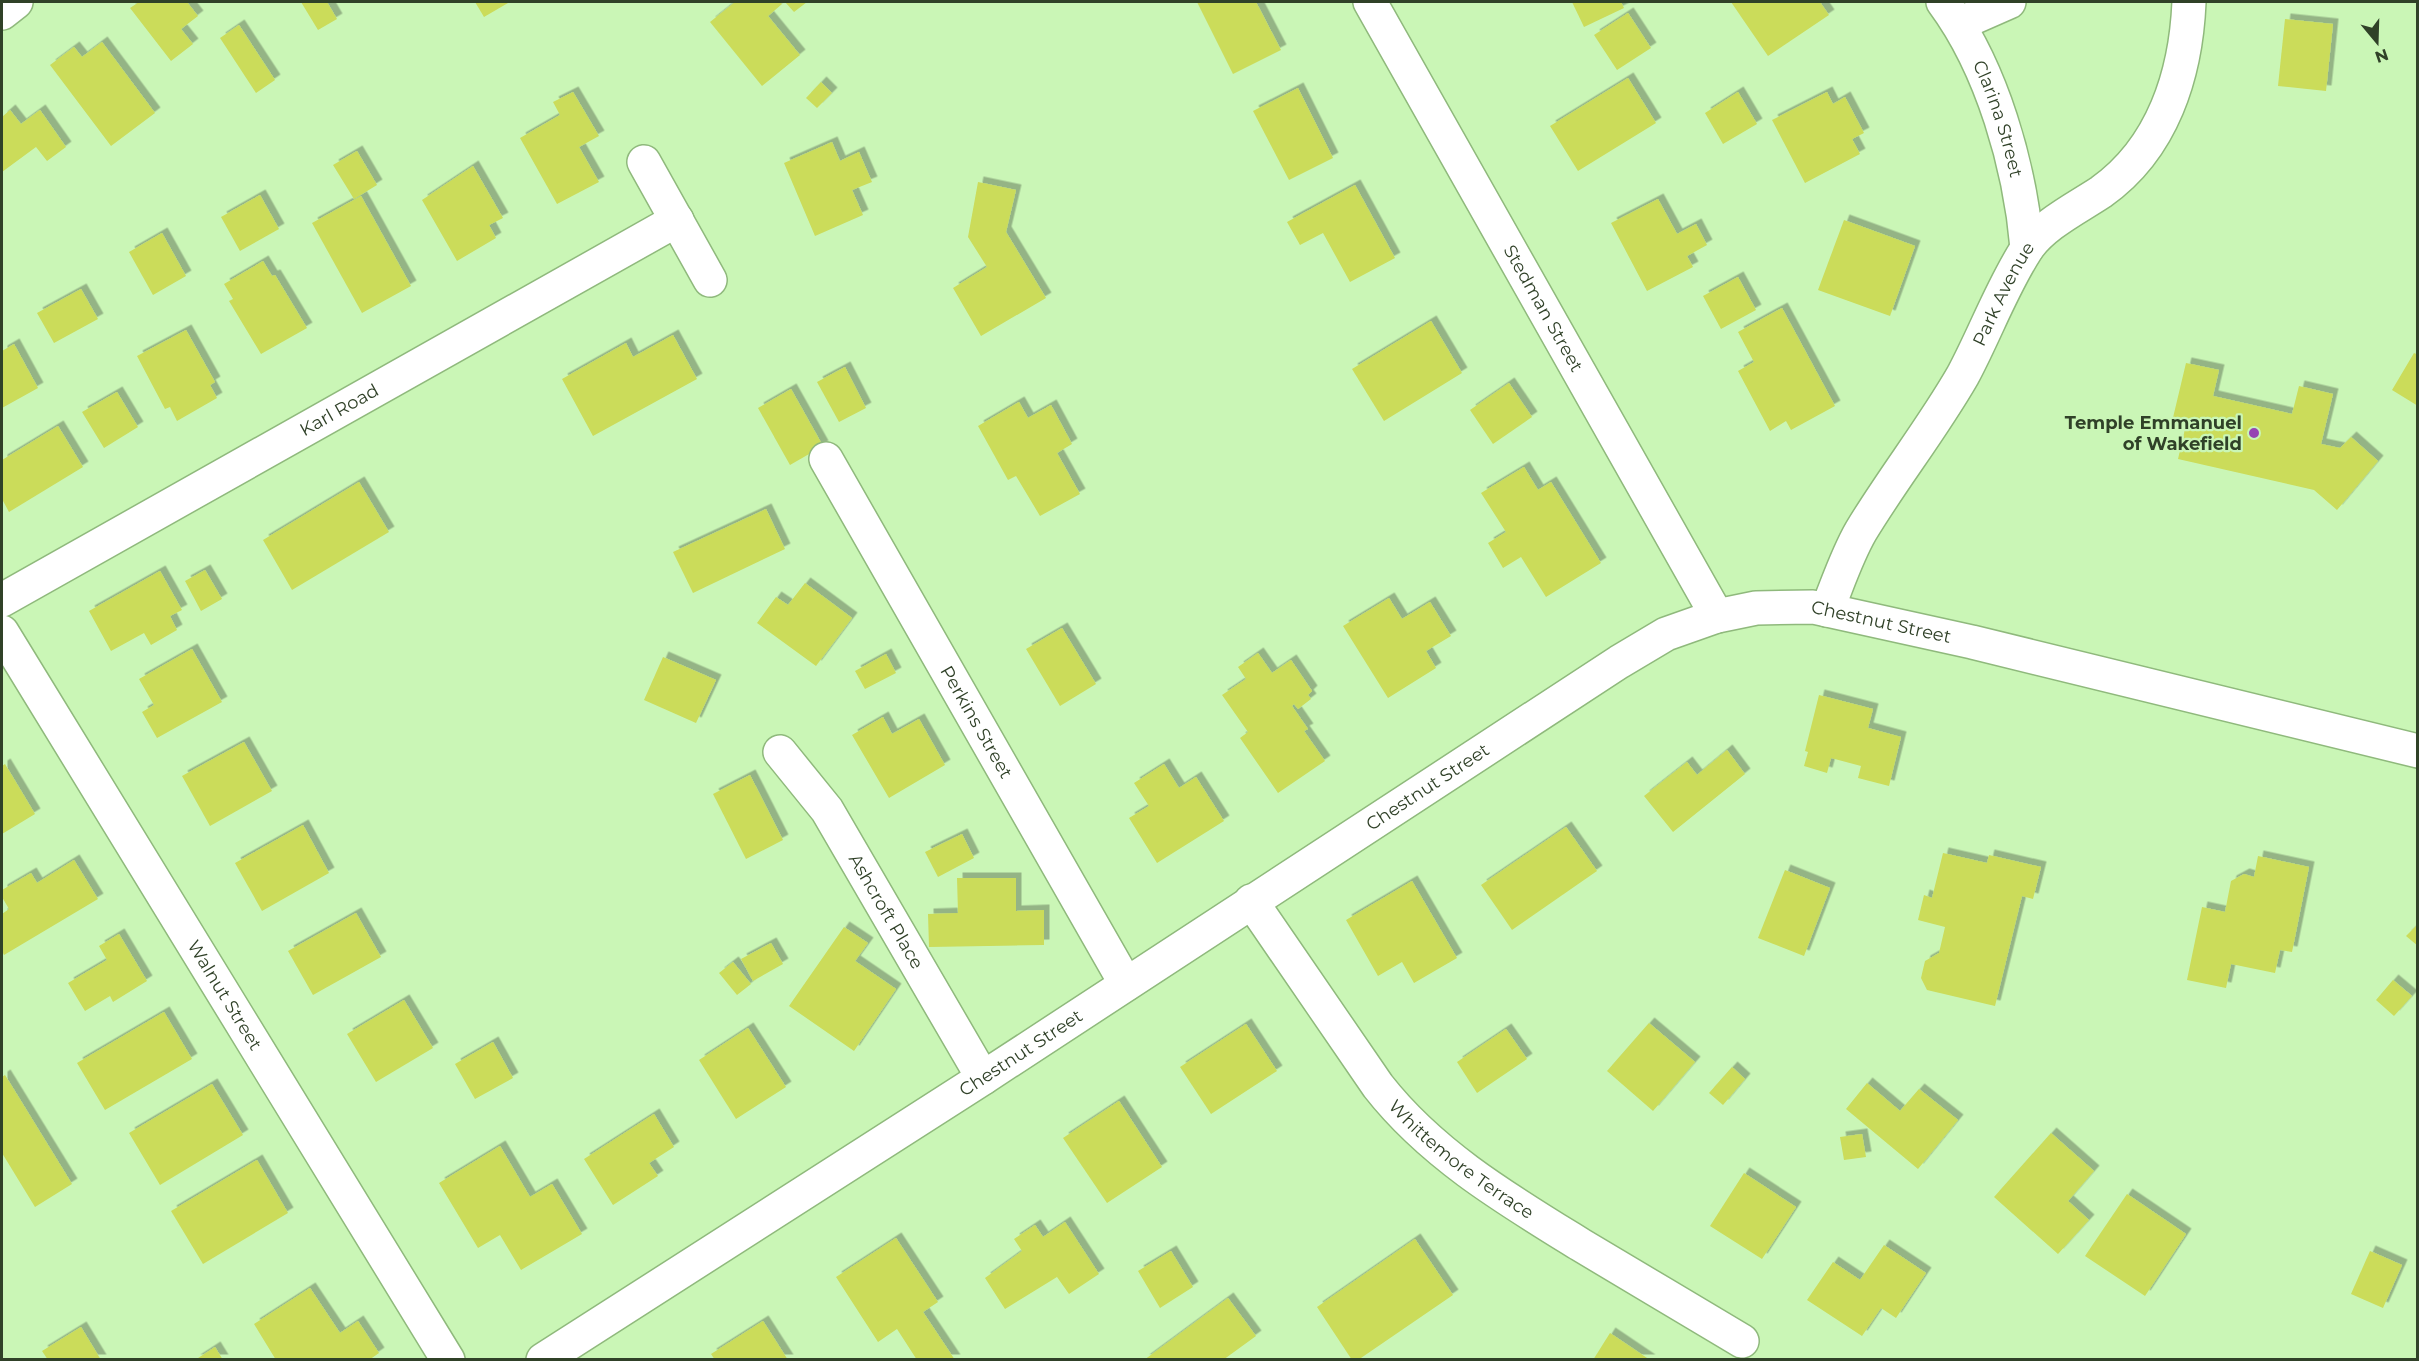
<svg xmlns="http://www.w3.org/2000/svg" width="2419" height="1361" viewBox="0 0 2419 1361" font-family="Montserrat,sans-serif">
<defs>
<filter id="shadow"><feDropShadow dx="5.5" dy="-5.5" stdDeviation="0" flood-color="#0004"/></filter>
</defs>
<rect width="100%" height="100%" fill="#caf6b6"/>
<g fill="#cbdc5a" filter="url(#shadow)">
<polygon points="139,2 187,2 198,16 181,29 193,44 171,61 130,8"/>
<polygon points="301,2 327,2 337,19 318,30"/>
<polygon points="475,2 507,2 508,3 484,17"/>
<polygon points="735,2 780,2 782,4 768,16 800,55 762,86 710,22"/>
<polygon points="785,2 807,2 794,12"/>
<polygon points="1197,2 1256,2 1281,50 1233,74"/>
<polygon points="1572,2 1621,2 1624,8 1584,27"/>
<polygon points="1731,2 1820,2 1829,15 1768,56"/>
<polygon points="1628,13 1651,48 1617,70 1594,35"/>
<polygon points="2285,19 2333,24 2326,91 2278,86"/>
<polygon points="239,25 275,80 256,93 220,38"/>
<polygon points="102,42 155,113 111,146 50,65 74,47 82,57"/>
<polygon points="1628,78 1656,123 1578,171 1550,126"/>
<polygon points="821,82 832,93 817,108 806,98"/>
<polygon points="1298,88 1333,158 1289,180 1253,111"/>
<polygon points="573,92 599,136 579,147 599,182 557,204 520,138 560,115 553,102"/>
<polygon points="1738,92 1757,124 1723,144 1705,113"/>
<polygon points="1827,92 1833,104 1845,97 1864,133 1852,139 1860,154 1805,183 1772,120"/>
<polygon points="10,110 21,124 40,110 66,147 47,161 36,147 2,172 2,117"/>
<polygon points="832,142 840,161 859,152 872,182 852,190 863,215 815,236 784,163"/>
<polygon points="357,151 377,185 354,199 333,165"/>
<polygon points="473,166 503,218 489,225 496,238 457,261 422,200"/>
<polygon points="978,182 1016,190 1006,232 1046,298 981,336 953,288 987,267 968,237"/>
<polygon points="1355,185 1395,258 1350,282 1323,233 1300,245 1287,222"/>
<polygon points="260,195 279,229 240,251 221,217"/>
<polygon points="361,196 411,286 362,313 312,223"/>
<polygon points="1658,199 1677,234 1696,224 1707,245 1687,256 1693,267 1647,291 1611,223"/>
<polygon points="1844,220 1915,246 1890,316 1818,290"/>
<polygon points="162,233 186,276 153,295 129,252"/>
<polygon points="263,261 272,276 275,275 307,328 261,354 229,301 233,299 224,284"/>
<polygon points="1738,277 1756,310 1721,329 1703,296"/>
<polygon points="81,289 98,319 54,343 37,313"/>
<polygon points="1782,308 1835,406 1791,430 1786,421 1770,431 1738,371 1754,362 1738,332"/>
<polygon points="1431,321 1462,373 1384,421 1352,369"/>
<polygon points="186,330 215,382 210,385 217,398 177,421 170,407 165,409 137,356"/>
<polygon points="673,335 697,379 593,436 562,379 626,343 633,357"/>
<polygon points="14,344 38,388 2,408 2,351"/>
<polygon points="2414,353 2418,355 2418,406 2392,390"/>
<polygon points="2186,363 2219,370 2213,396 2292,414 2299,386 2333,394 2321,444 2340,448 2351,437 2378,461 2337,510 2314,490 2178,459 2185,429 2171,426"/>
<polygon points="845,367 866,408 839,422 817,382"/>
<polygon points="1509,383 1532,417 1493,444 1470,410"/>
<polygon points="791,389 823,446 790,465 758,408"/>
<polygon points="117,392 138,427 104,448 82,412"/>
<polygon points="1019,402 1028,418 1051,405 1072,444 1057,453 1080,494 1040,516 1016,476 1008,480 978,426"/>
<polygon points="58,426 83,467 9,512 2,499 2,460"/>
<polygon points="1524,467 1538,490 1551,482 1601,563 1546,597 1521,557 1503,568 1488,543 1506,532 1481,493"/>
<polygon points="359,482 389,532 292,590 263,540"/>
<polygon points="766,509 785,549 693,593 673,552"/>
<polygon points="205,570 222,599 201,611 185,581"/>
<polygon points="160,571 182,610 170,616 177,630 151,645 144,633 111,651 89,611"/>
<polygon points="805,583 852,618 816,666 757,623 776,597 788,605"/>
<polygon points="1389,598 1402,619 1430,602 1451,636 1426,651 1436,668 1388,698 1343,626"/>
<polygon points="1062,628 1096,684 1060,706 1026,649"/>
<polygon points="192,649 222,702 157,738 142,712 154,705 139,679"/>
<polygon points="1258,653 1272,673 1291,660 1312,691 1308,695 1311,699 1298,709 1294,704 1292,706 1308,729 1304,731 1325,761 1278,793 1240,738 1248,732 1222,695 1246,679 1238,667"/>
<polygon points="886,654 896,673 865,689 855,671"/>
<polygon points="663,657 716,680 696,723 644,700"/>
<polygon points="1819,695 1873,709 1868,728 1901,737 1889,786 1858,778 1861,766 1831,758 1827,773 1804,766 1808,752 1805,751"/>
<polygon points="883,717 892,734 919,719 945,765 889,798 852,735"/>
<polygon points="244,742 272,791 210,826 182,776"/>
<polygon points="1727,750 1745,774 1673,832 1644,796 1687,762 1697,775"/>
<polygon points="5,764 35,814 2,834 2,766"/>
<polygon points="1164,764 1179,788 1196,777 1224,821 1157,863 1129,818 1149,806 1134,783"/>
<polygon points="750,775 783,840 746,859 713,794"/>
<polygon points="303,825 329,873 262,911 235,863"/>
<polygon points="1566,827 1597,871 1512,930 1481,885"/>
<polygon points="962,834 974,858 938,877 925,852"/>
<polygon points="1943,853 1987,863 1989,855 2041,867 2033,899 2022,896 1995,1006 1927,990 1921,978 1925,961 1939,953 1945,927 1918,920 1924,895 1932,898"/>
<polygon points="2258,856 2309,867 2292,952 2280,950 2275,973 2231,964 2226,988 2187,980 2202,907 2225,912 2231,881 2244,874 2254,877"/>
<polygon points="74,860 98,899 4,955 2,951 2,914 9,909 2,897 2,890 31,873 37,883"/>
<polygon points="1785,870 1830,888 1804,956 1758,938"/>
<polygon points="957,878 1016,878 1016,911 1044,910 1044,945 929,947 928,914 958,913"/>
<polygon points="1412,881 1457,958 1414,983 1402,962 1378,976 1346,920"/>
<polygon points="356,913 381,957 313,995 288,951"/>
<polygon points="2418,924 2418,946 2406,936"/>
<polygon points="844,927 868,943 855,961 896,989 854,1051 789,1006"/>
<polygon points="119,934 147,981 113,1002 110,996 85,1011 68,983 107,960 99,946"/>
<polygon points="771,943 783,964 753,981 741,959"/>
<polygon points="733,962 751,984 737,995 719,973"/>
<polygon points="2393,980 2412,996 2394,1016 2376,1000"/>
<polygon points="404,1000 433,1048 376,1082 347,1034"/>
<polygon points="164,1012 192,1059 105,1110 77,1063"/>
<polygon points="1649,1023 1695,1062 1653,1111 1607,1071"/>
<polygon points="1246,1024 1277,1071 1211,1114 1180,1067"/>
<polygon points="748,1028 786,1087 736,1119 699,1060"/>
<polygon points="1506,1029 1527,1059 1477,1093 1457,1062"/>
<polygon points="493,1042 513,1078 475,1099 455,1064"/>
<polygon points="1732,1067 1745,1079 1723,1105 1709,1093"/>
<polygon points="5,1075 72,1184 35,1207 2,1153 2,1077"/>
<polygon points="1867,1083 1900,1111 1919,1089 1958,1120 1918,1169 1846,1109"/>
<polygon points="212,1084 243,1135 160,1185 129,1133"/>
<polygon points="1119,1101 1162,1167 1107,1203 1063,1138"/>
<polygon points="654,1114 674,1147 649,1163 658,1176 613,1205 584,1159"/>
<polygon points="2051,1133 2094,1171 2068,1201 2089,1220 2058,1254 1994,1197"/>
<polygon points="1862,1134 1866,1157 1844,1160 1840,1137"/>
<polygon points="500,1146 530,1197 552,1184 582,1234 521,1270 500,1235 478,1248 439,1183"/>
<polygon points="257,1160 288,1213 203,1264 171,1211"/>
<polygon points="1744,1173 1796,1207 1762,1259 1710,1226"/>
<polygon points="2127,1194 2186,1234 2145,1296 2085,1256"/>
<polygon points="1065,1222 1099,1274 1069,1294 1057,1277 1005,1309 985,1278 1022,1251 1014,1239 1035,1225 1043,1237"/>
<polygon points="896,1238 938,1302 923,1312 955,1360 917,1360 897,1329 878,1342 836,1277"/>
<polygon points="1415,1239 1453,1295 1358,1360 1352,1360 1317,1307"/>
<polygon points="1884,1245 1926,1273 1896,1318 1881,1308 1862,1336 1807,1300 1833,1262 1860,1280"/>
<polygon points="1171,1251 1193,1287 1160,1308 1138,1271"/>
<polygon points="2370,1251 2402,1265 2383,1308 2351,1294"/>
<polygon points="310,1288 340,1333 358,1321 379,1353 369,1360 276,1360 254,1324"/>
<polygon points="1228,1298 1256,1336 1223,1360 1144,1360"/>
<polygon points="763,1321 788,1360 715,1360 711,1354"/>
<polygon points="81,1327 101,1360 48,1360 42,1351"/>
<polygon points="1610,1333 1650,1360 1593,1360"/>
<polygon points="215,1347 223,1360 195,1360"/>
</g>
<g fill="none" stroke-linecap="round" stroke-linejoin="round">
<defs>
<g id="street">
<path id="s1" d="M1370 2 1717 616"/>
<path id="s2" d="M1943 2C1992 68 2020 166 2027 248"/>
<polyline points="2,13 16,2"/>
<polyline points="1959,24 2009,2"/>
<polyline points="644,162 710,280"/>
<path id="s3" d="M826 459 1126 984"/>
<path id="s4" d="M2 600 677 220"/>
<path id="s5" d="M1827 610C1838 583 1847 555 1861 531 1893 478 1932 429 1963 375 1985 334 2001 289 2026 250 2042 225 2077 208 2101 192 2163 148 2186 74 2189 2"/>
<path id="s6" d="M2 632 448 1360"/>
<path id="s7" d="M780 752 827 810 983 1078"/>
<path id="s8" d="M1251 901 1378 1086C1432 1155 1508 1200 1581 1245 1635 1277 1688 1309 1742 1341"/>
</g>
<g id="secondary">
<path id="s9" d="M543 1360 983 1078 1619 662 1666 634 1717 616 1756 608 1813 607 1972 642 2418 751"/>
</g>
</defs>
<use href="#street" stroke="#8fb97c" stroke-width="36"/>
<use href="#secondary" stroke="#8fb97c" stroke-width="36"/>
<use href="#street" stroke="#fff" stroke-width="33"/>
<use href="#secondary" stroke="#fff" stroke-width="33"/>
</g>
<circle fill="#9644b3" stroke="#caf6b6" stroke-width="2" cx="2254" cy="433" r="6"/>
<g text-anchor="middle" stroke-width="4.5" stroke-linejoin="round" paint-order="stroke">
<g font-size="18" fill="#304128" stroke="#caf6b6">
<text dy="6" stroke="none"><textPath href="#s2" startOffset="130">Clarina Street</textPath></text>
<text dy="6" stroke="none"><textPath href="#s5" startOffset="363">Park Avenue</textPath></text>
<text dy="6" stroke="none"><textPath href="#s1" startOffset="352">Stedman Street</textPath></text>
<text dy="6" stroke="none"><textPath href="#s4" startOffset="387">Karl Road</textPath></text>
<text dy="6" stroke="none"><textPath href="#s9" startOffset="1558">Chestnut Street</textPath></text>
<text dy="6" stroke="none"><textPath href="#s3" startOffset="303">Perkins Street</textPath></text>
<text dy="6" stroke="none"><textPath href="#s9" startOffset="1054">Chestnut Street</textPath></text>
<text dy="6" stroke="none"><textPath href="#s7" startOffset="192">Ashcroft Place</textPath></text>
<text dy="6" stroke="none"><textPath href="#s6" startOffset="426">Walnut Street</textPath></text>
<text dy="6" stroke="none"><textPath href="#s9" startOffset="568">Chestnut Street</textPath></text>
<text dy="6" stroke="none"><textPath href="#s8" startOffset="336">Whittemore Terrace</textPath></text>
</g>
<g font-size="18" font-weight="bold" fill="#304128" stroke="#caf6b6" text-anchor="end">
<text x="2242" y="429">Temple Emmanuel<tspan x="2242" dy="21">of Wakefield</tspan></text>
</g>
</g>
<rect width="2419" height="1361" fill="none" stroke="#304128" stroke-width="6"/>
<g transform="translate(2377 42) rotate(161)" stroke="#caf6b6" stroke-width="4.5" paint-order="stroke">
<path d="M0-4.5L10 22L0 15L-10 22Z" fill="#304128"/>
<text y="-9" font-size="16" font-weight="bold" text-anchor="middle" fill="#304128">N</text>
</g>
</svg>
